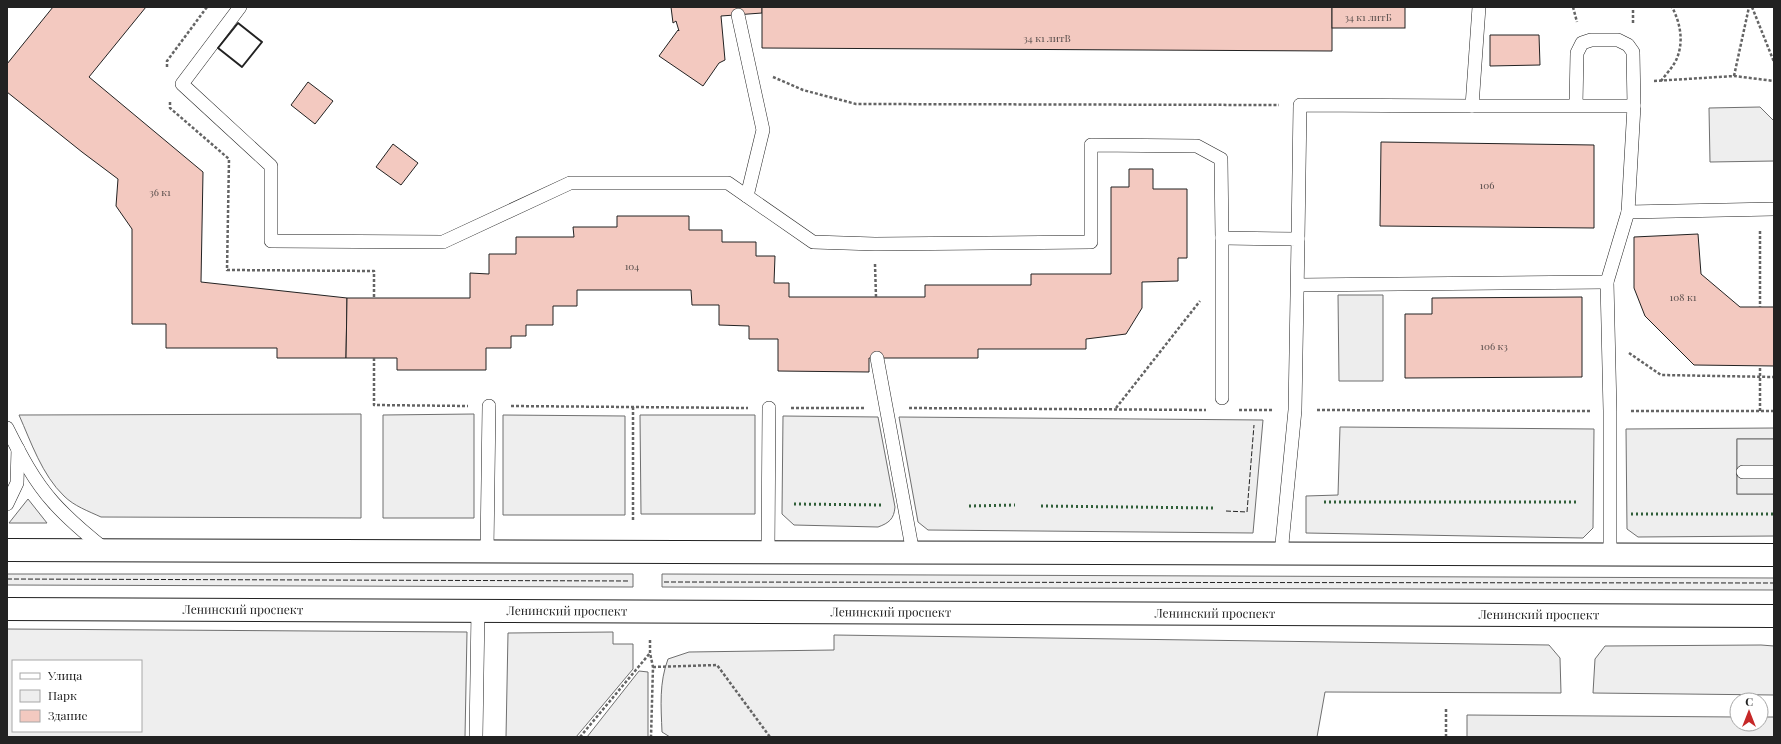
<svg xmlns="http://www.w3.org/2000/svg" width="1781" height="744" viewBox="0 0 1781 744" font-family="'Playfair Display',serif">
<rect width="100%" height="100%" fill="#fff"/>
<g fill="#eee" stroke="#6f6f6f" fill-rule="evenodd">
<polygon points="1760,107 1774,121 1774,161 1710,162 1709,108"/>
<path d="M361 414V518L101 517C88 511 74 506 64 496 42 475 31 442 19 415Z"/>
<polygon points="474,414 474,518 383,518 383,415"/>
<polygon points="503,415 625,416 625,515 503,515"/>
<polygon points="640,415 755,415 755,514 641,514"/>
<path d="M783 416 878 417 895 507C894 519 889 523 878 527L794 525 782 514Z"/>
<polygon points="899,417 1263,420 1253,533 928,530 918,522"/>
<polygon points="1340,427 1594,429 1593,528 1583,538 1306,533 1306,496 1338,495"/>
<polygon points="1774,428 1774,439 1737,439 1737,494 1774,494 1774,536 1638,537 1627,529 1626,429"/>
<polygon points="28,499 47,523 9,523"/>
<polygon points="7,574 633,574 633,587 7,585"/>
<polygon points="662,574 1774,578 1774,590 662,587"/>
<path d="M7 629 467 632 465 737H7ZM13 661H141V731H13Z"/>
<polygon points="613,632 613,644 633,644 633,669 576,737 506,737 508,633"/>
<path d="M834 635 1549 645 1560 658 1561 693 1325 692 1317 737H670L662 732C661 706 659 683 668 659L689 652 834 650Z"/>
<polygon points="1761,645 1774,646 1774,695 1593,693 1595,659 1605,646"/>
<polygon points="639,671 648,672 648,737 587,737"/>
</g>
<g fill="#ededed" stroke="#6f6f6f">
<polygon points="1338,295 1383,295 1383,381 1339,381"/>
<rect x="1737" y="439" width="37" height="55"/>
<polygon points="1467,715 1737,717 1737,724 1761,724 1761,717 1774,717 1774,737 1467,737"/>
</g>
<g fill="#f3c9c0" stroke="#222">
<polygon points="53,7 146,7 89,77 203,172 201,282 347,298 346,358 277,358 277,348 166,348 166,324 132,324 132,229 116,206 118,179 82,152 7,92 7,64"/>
<polygon points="671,7 762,7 762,13 721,16 725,60 719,63 703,86 659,56 678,30 679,31 676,21 673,23"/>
<polygon points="762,7 1332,7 1332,51 762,48"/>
<rect x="1332" y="7" width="73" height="21"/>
<polygon points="1490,35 1539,35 1540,65 1490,66"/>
<polygon points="308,82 333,101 315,124 291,105"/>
<polygon points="1381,142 1594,145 1594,228 1380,226"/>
<polygon points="393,144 418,163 401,185 376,167"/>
<polygon points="1129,169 1153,169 1153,189 1187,189 1187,258 1178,258 1178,281 1142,282 1142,308 1126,334 1086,339 1086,349 978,349 978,358 869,358 869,372 778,371 778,339 749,339 749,326 719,325 719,305 692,305 691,290 577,290 577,306 553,306 553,325 526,325 526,336 511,336 511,348 486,348 486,370 397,370 397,358 346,358 347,298 470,298 470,273 489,274 489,254 516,254 516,237 574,237 573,227 617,227 617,216 689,216 689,230 722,230 722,242 756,242 756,256 775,256 774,283 789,283 789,297 925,297 925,285 1031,285 1031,274 1111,274 1111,187 1129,187"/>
<polygon points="1698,234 1701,274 1740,307 1774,307 1774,366 1694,365 1645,316 1634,288 1634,237"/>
<polygon points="1582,297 1582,377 1405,378 1405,314 1432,314 1432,298"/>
</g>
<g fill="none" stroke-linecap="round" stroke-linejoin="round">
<defs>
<g id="service">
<polyline points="240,7 182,84 271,166 271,241 443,242 570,183 728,183 813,242 875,244 1091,242 1091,145 1197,146 1221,159 1222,238 1298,239 1295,410 1281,554"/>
<polyline points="738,15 763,130 747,196"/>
<polyline points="1576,105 1577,53 1582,43 1591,40 1618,40 1628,45 1633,52 1634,106 1628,212 1607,282 1610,411 1610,555"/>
<polyline points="1472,106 1634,106"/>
<polyline points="1628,212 1774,209"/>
<polyline points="1298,239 1300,105 1472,106 1479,7"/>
<polyline points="1298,285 1607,282"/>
<polyline points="877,358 913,553"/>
<polyline points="1222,398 1222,238"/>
<path d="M7 428C20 454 34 481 53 502 69 520 87 535 106 550"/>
<polyline points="1743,472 1774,472"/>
<polyline points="7,504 17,483 18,449"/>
<polyline points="487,551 489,406"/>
<polyline points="768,552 769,408"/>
<polyline points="476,737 478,610"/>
</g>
<g id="primary">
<polyline points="7,550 1774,555"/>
<path id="s1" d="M7 609 1774 616"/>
</g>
</defs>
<use href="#service" stroke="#222" stroke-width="14"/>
<use href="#primary" stroke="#222" stroke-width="24"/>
<g stroke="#646464" stroke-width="2.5" stroke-dasharray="3 2" stroke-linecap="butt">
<polyline points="1573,7 1577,22"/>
<polyline points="1752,7 1774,62"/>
<polyline points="1633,23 1633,7"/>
<polyline points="167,67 167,61 207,7"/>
<polyline points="1734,76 1749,7"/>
<polyline points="773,77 803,90 856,104 1279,105"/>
<polyline points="1654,81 1734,76 1774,81"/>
<path d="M1661 81C1666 74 1674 66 1677 58 1684 41 1680 22 1672 7"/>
<polyline points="170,102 170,108 229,159 227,270 374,271 374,298"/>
<polyline points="1760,231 1760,307"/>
<polyline points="875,264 876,297"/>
<polyline points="1629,353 1661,375 1774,377"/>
<polyline points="374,358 374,405 468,406"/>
<polyline points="511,406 748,408"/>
<polyline points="633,407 633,522"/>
<polyline points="791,408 866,408"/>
<polyline points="909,408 1206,410"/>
<polyline points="1116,408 1200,301"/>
<polyline points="1239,410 1274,410"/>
<polyline points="1317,410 1590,411"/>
<polyline points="1631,411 1774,411"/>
<polyline points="1760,411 1760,366"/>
<polyline points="650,640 650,653 653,667 651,737"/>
<polyline points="653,667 717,665 770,737"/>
<polyline points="580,737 650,653"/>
<polyline points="1446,737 1446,709"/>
</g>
<use href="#service" stroke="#fff" stroke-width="13"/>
<use href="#primary" stroke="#fff" stroke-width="22"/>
<g stroke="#2f5e38" stroke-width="3" stroke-dasharray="2 3" stroke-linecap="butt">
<polyline points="1324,502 1579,502"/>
<polyline points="794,504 883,505"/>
<polyline points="969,506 1015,505"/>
<polyline points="1041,506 1214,508"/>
<polyline points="1631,514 1774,514"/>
</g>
<g stroke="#222" stroke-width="1" stroke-dasharray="5 2" stroke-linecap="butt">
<polyline points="1226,511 1247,512 1254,425"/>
<polyline points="7,579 630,581"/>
<polyline points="664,582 1774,583"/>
</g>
<polygon stroke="#222" stroke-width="2" points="238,23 262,42 242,67 218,48"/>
</g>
<g text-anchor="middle" stroke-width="3" stroke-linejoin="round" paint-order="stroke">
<g font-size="10" fill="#564c4a">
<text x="1368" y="21">34 к1 литБ</text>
<text x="1047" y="42">34 к1 литВ</text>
<text x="1487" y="189">106</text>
<text x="160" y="196">36 к1</text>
<text x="632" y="270">104</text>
<text x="1683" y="301">108 к1</text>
<text x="1494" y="350">106 к3</text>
</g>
<g font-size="12" fill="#222" stroke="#fff">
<text dy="4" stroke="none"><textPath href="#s1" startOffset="236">Ленинский проспект</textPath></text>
<text dy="4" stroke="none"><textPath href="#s1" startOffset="560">Ленинский проспект</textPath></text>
<text dy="4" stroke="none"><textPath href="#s1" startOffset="884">Ленинский проспект</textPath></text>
<text dy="4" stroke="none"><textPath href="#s1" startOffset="1208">Ленинский проспект</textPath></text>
<text dy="4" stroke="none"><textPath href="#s1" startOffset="1532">Ленинский проспект</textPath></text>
</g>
</g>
<rect width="1781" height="744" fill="none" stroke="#222222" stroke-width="16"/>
<rect x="12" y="660" width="130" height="72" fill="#ffffff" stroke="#a7a7a7"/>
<rect x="20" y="673" width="20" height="6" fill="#ffffff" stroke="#a7a7a7"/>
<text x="48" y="680" font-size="12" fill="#222222">Улица</text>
<rect x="20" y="690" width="20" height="12" fill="#eeeeee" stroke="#a7a7a7"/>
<text x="48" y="700" font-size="12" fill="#222222">Парк</text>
<rect x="20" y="710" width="20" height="12" fill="#f3c9c0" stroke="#a7a7a7"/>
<text x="48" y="720" font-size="12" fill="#222222">Здание</text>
<g transform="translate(1749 712)"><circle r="19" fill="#ffffff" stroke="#a7a7a7"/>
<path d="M0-3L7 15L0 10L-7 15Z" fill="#c62828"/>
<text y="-6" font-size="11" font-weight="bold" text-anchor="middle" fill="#222222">С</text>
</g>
</svg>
